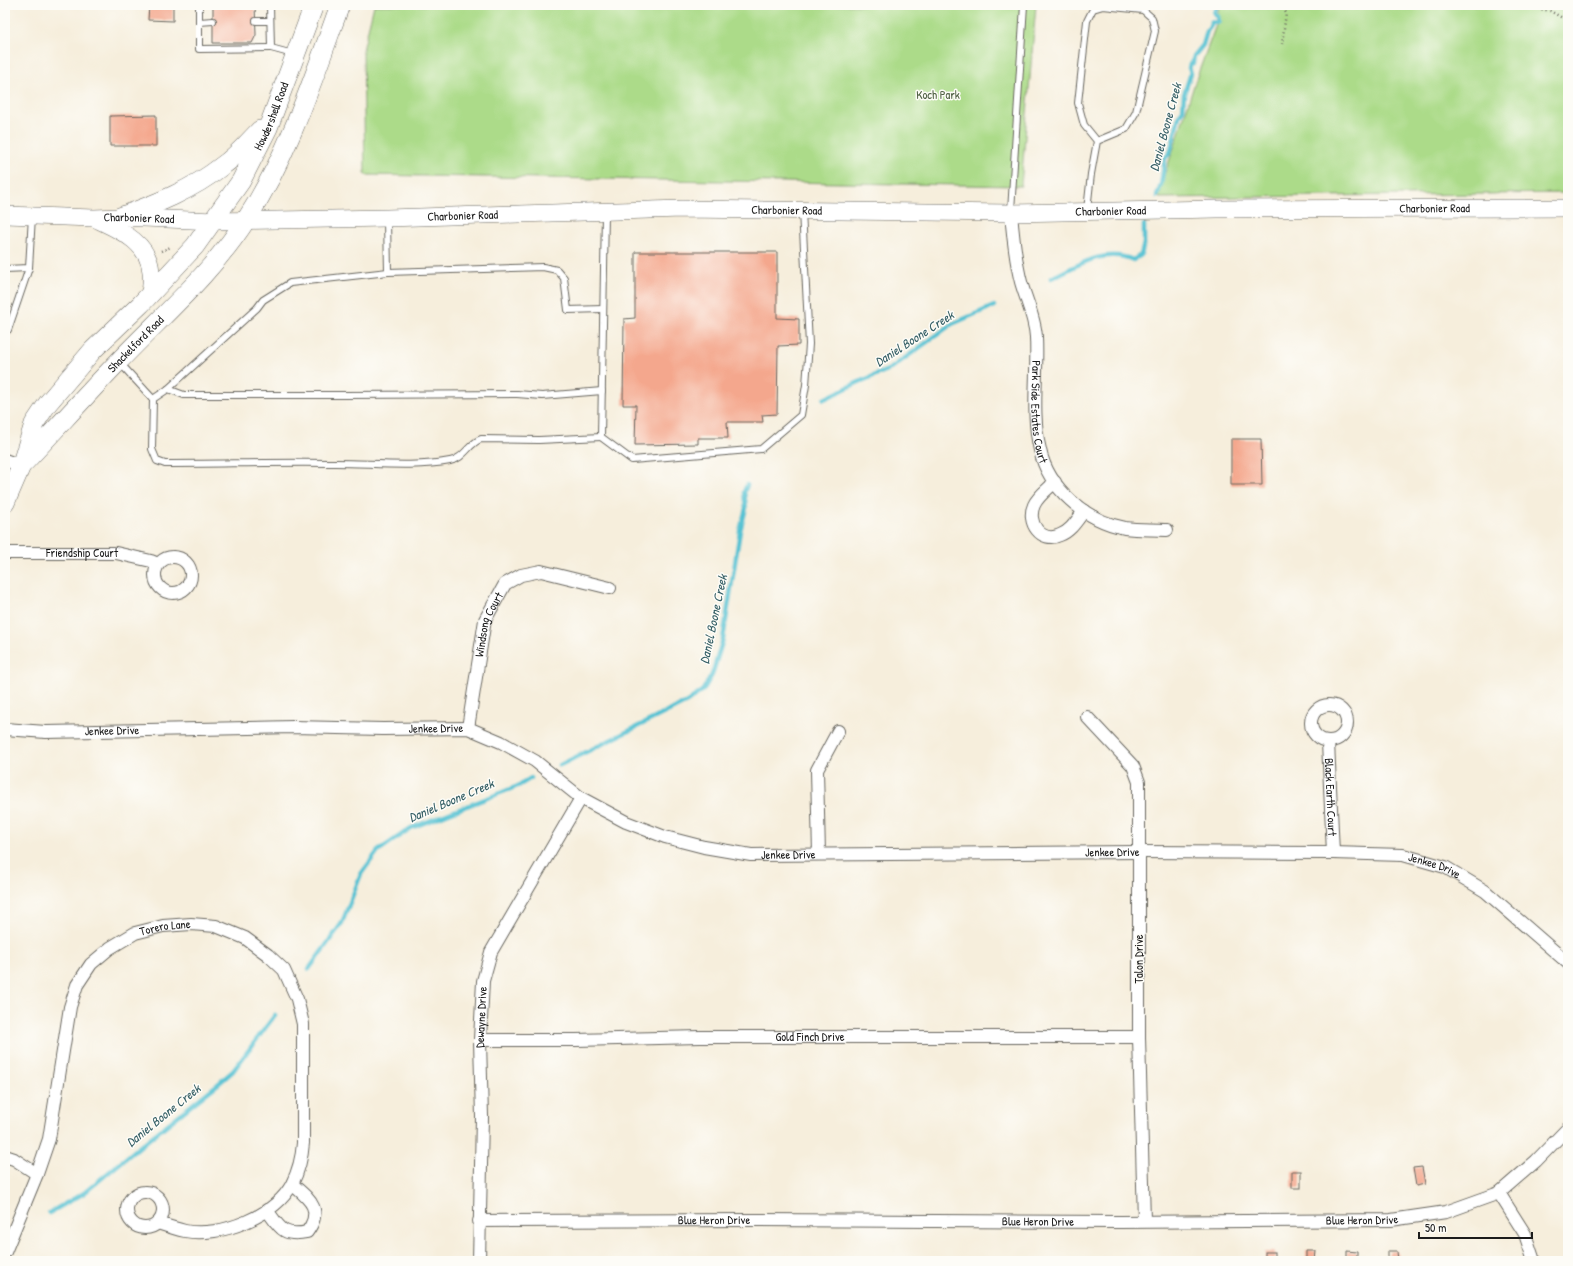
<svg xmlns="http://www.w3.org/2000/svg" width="1573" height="1266" viewBox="0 0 1573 1266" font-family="'Patrick Hand',sans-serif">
<rect width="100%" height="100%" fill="#fdfcf7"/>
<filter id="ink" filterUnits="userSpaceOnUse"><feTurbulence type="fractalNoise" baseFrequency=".025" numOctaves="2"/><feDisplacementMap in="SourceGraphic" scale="8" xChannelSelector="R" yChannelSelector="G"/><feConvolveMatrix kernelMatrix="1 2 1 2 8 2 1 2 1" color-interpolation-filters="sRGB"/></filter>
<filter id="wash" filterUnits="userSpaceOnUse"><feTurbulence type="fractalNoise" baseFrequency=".012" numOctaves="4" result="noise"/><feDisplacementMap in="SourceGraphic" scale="16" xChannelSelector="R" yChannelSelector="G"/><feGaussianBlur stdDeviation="0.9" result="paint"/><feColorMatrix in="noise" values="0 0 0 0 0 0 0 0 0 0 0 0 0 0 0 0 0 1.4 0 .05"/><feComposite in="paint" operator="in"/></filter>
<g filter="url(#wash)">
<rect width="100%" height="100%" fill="#f6eedc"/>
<g fill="#acdb89" stroke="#647c52">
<polygon points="374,5 1036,5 1021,186 365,175 363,50"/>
<polygon points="1219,5 1568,5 1568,193 1159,198 1162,181 1177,139 1195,82 1216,25"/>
</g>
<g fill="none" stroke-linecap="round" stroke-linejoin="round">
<g stroke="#57c2d3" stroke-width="4.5">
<polyline points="1157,196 1161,185 1165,158 1170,153 1179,116 1183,110 1184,94 1191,73 1189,68 1190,64 1193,63 1194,56 1203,45 1207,31 1210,27 1211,22 1217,23 1219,21 1218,16 1214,13 1217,5"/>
<path d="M1051 278C1077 266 1105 247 1133 260L1141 255 1144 243V225"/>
<polyline points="824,399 857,383 890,369 952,324 994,306"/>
<polyline points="560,765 687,702 703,690 712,675 723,639 740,531 746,508 744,492 747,485"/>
<polyline points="309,969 342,923 361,874 378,851 411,828 518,786 531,778"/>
<polyline points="49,1213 84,1193 139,1147 218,1084 233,1071 275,1015"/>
</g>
</g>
<g id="blocks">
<g fill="#f4a78d">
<polygon points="149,5 173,5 173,21 148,20"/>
<polygon points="213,5 255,5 256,35 252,43 213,43"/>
<polygon points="156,115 156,146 110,146 110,116"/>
<polygon points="635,252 777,252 777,318 799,319 799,345 778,346 777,414 762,415 763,422 727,422 728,438 698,438 698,444 635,445 636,405 623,405 624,319 635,318"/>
<polygon points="1231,439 1261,439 1262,485 1231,485"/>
<polygon points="1422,1167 1425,1184 1416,1186 1413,1168"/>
<rect x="1292" y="1171" width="9" height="17"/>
<polygon points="1306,1251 1316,1251 1315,1261 1306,1261"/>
<polygon points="1347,1251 1357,1252 1357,1261 1347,1261"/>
<polygon points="1388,1251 1397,1251 1398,1261 1388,1261"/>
<rect x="1265" y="1252" width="10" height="9"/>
</g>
</g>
</g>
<g filter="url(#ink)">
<use href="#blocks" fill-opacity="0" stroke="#68665f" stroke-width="1"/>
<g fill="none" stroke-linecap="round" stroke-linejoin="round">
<defs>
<g id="lane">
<polyline points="199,5 199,49 271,48"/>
<polyline points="270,5 271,48 293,54"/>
<polyline points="256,21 270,21"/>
<polyline points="199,22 213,21"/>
<polyline points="1087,210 1091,174 1097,141 1084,125 1078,103 1087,21 1093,9 1103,6 1143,10 1152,18 1155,31 1136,112 1126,129 1097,141"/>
<polyline points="1011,211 1024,5"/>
<polyline points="605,213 601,437 632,460 761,449 801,415 806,385 809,344 802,211"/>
<polyline points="387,219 388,272"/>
<polyline points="5,269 29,268 32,216"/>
<polyline points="8,330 29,268"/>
<path d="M120 363 153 399 152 449 157 461 165 464C222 464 278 462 335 463 373 463 413 468 450 461 464 459 469 443 481 439L539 440 601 437"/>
<polyline points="168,389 184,395 346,395 517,394 542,396 602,391"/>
<polyline points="153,399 168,389 257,308 263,300 290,283 388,272 543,267 557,270 564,278 568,310 603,309"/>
</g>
<g id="street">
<path id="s1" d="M1011 213C1013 237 1015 259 1021 282 1026 300 1035 318 1036 337 1038 374 1031 413 1040 450 1048 488 1086 521 1125 528 1138 530 1153 529 1167 530"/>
<polyline points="5,460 21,466"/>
<path d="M1055 482C1048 489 1038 496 1034 505 1026 522 1041 544 1060 535 1071 531 1077 520 1084 511"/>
<path id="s2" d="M5 553H116L151 561 158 564"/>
<circle cx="173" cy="575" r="18"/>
<circle cx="1329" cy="723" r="18"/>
<polyline points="1087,717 1133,766 1139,782 1139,1037 1144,1221"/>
<path id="s3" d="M468 728 485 620 505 584 521 575 541 571 610 588"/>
<path id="s4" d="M5 729 46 732 293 727 383 729 468 728 501 742 535 761 581 798 626 822 665 837 704 847 751 855 1139 852 1333 853 1403 855 1445 867 1485 891 1568 963"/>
<path id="s5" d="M1328 742 1333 853"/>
<polyline points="819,854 817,770 838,731"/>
<path id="s6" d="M480 1040H576L700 1037H1139"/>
<polyline points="5,1156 14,1159 37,1174"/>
<circle cx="145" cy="1210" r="18"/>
<polyline points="1499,1193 1525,1234 1534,1261"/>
<path d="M267 1210C280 1228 283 1237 307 1232 324 1209 309 1199 292 1184"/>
<path id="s7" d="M479 1221 751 1220 1120 1222 1391 1220 1446 1212 1499 1193 1536 1161 1568 1128"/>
<path id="s8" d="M5 1252 37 1174 49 1139 70 1007 77 985 91 964 110 948 135 933 163 926 191 924 216 926 245 938 268 955 284 970 297 999 303 1024V1143C302 1157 299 1170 292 1184 275 1216 220 1238 185 1231 176 1229 167 1226 158 1223"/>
<path id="s9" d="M479 1261 482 1117 480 1040 483 981 491 952 581 798"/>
</g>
<g id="secondary">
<path id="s10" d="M5 215 94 218 120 217 214 221 387 218 682 209 1011 213 1217 209 1568 208"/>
<path d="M96 219C119 230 149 242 151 272 152 279 151 286 150 293"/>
</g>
<g id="primary">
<path d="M120 217C156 204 192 190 222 166 237 156 248 142 260 130"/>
<path id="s11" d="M24 463C56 429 87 394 119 361 163 315 211 274 246 220 289 154 313 79 340 5"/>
<path id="s12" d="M5 503 21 466 34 424 48 403 93 350 141 304 195 246 241 181 268 128 314 5"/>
</g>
</defs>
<use href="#lane" stroke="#68665f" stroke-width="8"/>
<use href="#street" stroke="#68665f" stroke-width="14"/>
<use href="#secondary" stroke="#68665f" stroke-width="18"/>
<use href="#primary" stroke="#68665f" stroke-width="20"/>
<g stroke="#68665f" stroke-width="2.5" stroke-dasharray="1 3" stroke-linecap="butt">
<polyline points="1281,5 1286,13 1282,44"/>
<polyline points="1510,5 1530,7 1550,11 1568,21"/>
<polyline points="161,251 171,247"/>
</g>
<use href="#lane" stroke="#fff" stroke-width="6"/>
<use href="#street" stroke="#fff" stroke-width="12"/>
<use href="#secondary" stroke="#fff" stroke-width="17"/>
<use href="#primary" stroke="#fff" stroke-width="19"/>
</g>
</g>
<g text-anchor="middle" stroke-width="3" stroke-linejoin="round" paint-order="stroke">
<g font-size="12" fill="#4e5f42" stroke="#fdfcf7">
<text x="938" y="99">Koch Park</text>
</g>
<g font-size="12" fill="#1c1c1c" stroke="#fdfcf7">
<text dy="4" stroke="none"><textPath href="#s12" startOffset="476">Howdershell Road</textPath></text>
<text dy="4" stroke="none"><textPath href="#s10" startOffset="1430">Charbonier Road</textPath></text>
<text dy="4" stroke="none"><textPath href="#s10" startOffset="1106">Charbonier Road</textPath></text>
<text dy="4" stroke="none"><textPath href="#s10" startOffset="782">Charbonier Road</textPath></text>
<text dy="4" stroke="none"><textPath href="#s10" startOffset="458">Charbonier Road</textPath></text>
<text dy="4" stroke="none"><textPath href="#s10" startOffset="134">Charbonier Road</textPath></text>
<text dy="4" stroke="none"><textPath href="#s11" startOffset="163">Shackelford Road</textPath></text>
<text dy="4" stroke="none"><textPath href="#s1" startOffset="202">Park Side Estates Court</textPath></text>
<text dy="4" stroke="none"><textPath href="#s2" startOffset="77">Friendship Court</textPath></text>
<text dy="4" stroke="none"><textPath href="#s3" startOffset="106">Windsong Court</textPath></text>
<text dy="4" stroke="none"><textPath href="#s4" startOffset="431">Jenkee Drive</textPath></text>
<text dy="4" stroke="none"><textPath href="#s4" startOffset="107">Jenkee Drive</textPath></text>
<text dy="4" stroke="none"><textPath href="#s5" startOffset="55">Black Earth Court</textPath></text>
<text dy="4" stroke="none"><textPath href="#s4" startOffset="1139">Jenkee Drive</textPath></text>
<text dy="4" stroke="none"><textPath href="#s4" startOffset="815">Jenkee Drive</textPath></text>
<text dy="4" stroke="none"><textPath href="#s4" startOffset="1463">Jenkee Drive</textPath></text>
<text dy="4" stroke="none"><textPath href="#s8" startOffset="388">Torero Lane</textPath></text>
<text transform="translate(1139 959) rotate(-90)" y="4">Talon Drive</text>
<text dy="4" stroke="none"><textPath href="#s9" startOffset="244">Dewayne Drive</textPath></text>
<text dy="4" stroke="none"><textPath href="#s6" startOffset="330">Gold Finch Drive</textPath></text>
<text dy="4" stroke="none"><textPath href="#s7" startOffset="235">Blue Heron Drive</textPath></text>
<text dy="4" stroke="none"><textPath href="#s7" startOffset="883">Blue Heron Drive</textPath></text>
<text dy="4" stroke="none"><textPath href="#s7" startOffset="559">Blue Heron Drive</textPath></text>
</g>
<g font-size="13" font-style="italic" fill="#345e65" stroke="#fdfcf7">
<text transform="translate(1165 127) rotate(-75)" y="5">Daniel Boone Creek</text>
<text transform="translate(914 338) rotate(-33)" y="5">Daniel Boone Creek</text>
<text transform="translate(713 619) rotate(-78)" y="5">Daniel Boone Creek</text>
<text transform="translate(451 800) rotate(-23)" y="5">Daniel Boone Creek</text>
<text transform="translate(163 1115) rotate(-39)" y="5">Daniel Boone Creek</text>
</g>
</g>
<rect width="1573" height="1266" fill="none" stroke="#fdfcf7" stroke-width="20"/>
<path d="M1419 1232v6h113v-6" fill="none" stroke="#1c1c1c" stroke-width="2"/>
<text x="1425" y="1232" font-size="12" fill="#1c1c1c" stroke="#fdfcf7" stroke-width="3" paint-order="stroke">50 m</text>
</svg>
